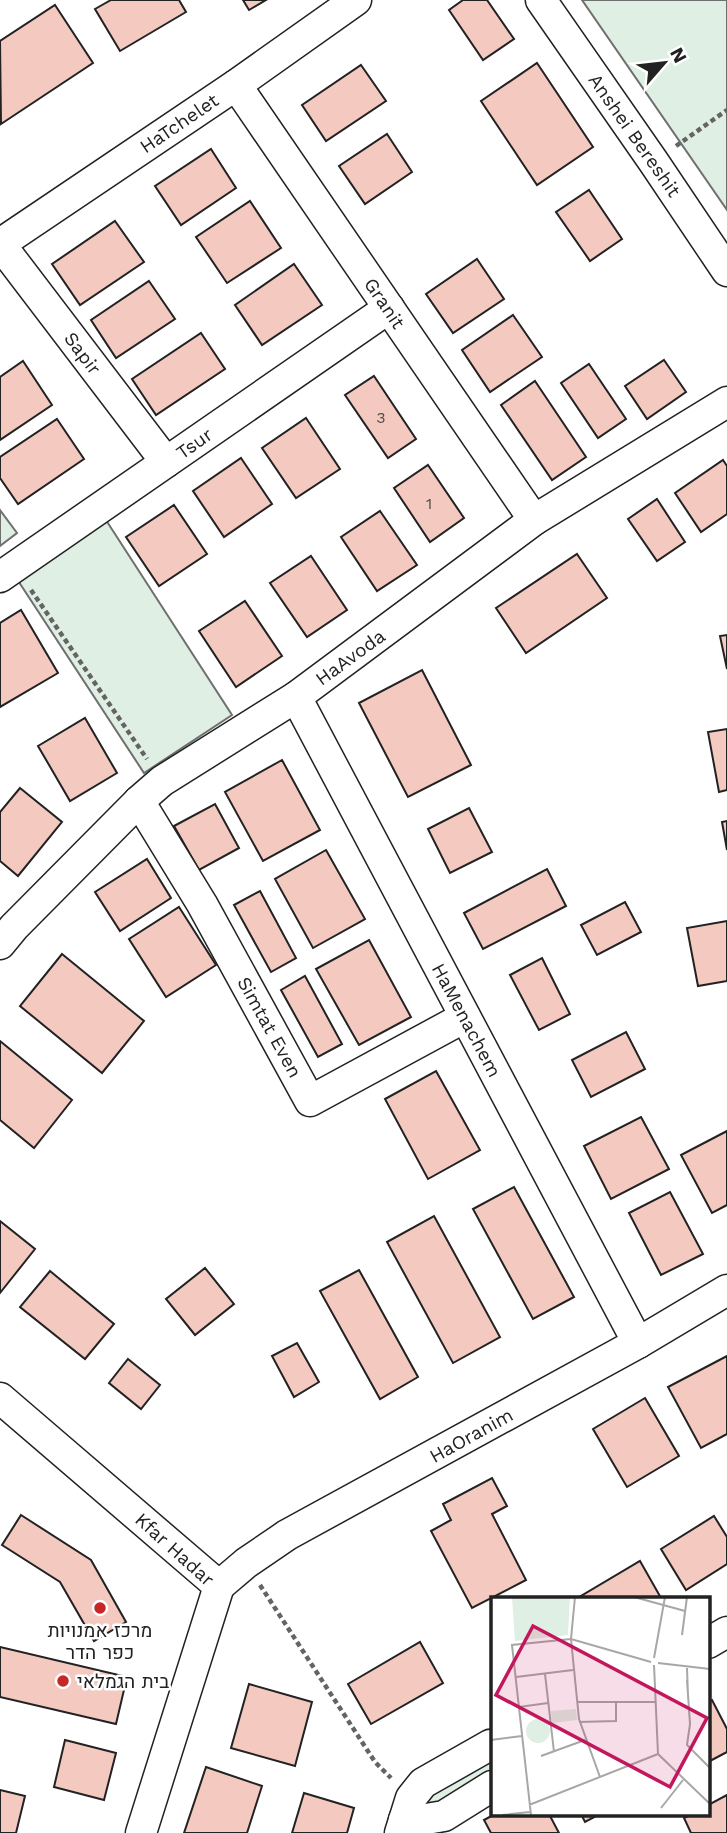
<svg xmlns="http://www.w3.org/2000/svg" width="727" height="1833" viewBox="0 0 727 1833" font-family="'Work Sans',Heebo,sans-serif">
<rect width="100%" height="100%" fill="#fff"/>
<g fill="#e0efe3" stroke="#6f6f6f" stroke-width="2">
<polygon points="582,0 727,0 727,210"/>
<polygon points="0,510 17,533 0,546"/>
<polygon points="104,517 232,715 144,773 15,576"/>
<polygon points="492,1754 492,1776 438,1809 423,1808 430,1792"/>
</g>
<g fill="#f3c9c0" stroke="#222" stroke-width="2">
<polygon points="111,0 179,0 186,12 120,51 95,9"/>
<polygon points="243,0 266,0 249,10"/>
<polygon points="463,0 487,0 514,39 483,60 449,10"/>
<polygon points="55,5 93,63 1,124 0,41"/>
<polygon points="537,63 593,147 537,185 481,101"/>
<polygon points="361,65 386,101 326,141 302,105"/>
<polygon points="387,134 412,172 365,204 339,166"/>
<polygon points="211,149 236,188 181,225 155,186"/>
<polygon points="589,190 622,239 590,261 556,212"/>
<polygon points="250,201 281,248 227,283 196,237"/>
<polygon points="115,221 144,262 80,305 52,264"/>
<polygon points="477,259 504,299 453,333 426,294"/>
<polygon points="294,264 322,305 262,345 235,305"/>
<polygon points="149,281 175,319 116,358 91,320"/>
<polygon points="513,315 542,357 490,392 462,350"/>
<polygon points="201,333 225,369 156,415 132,379"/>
<polygon points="664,360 686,392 647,419 625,386"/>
<polygon points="23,361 52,405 0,440 0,377"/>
<polygon points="589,364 626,419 598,438 561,383"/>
<polygon points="374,376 416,439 388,458 345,395"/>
<polygon points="535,381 586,457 552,480 501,405"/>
<polygon points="306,418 340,469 296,498 262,448"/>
<polygon points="57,419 84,459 18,504 0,478 0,457"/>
<polygon points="241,458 272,504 224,537 193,491"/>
<polygon points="723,460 727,466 727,514 701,532 675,493"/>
<polygon points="428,465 464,518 430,542 394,488"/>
<polygon points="657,499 685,542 657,561 628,519"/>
<polygon points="174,505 207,554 159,586 126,537"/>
<polygon points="380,511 417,565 377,591 341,537"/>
<polygon points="577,554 607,598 526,653 496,608"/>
<polygon points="311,556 347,610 307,637 270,583"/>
<polygon points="245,601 282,656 236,687 199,631"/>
<polygon points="21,610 58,673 0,707 0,623"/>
<polygon points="727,635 727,669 720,636"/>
<polygon points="422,670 471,765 408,797 359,703"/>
<polygon points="85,718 117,773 70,801 38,746"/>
<polygon points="727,729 727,790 719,792 708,732"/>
<polygon points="282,760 320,830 263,861 225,792"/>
<polygon points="20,788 62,822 18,876 0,861 0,812"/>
<polygon points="215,804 239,848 199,870 174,826"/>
<polygon points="469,808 492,852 450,873 428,829"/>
<polygon points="727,821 727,850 722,822"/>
<polygon points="326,850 365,919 313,948 275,879"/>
<polygon points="147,859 171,898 120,931 95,892"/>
<polygon points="547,869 566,906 483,949 464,913"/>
<polygon points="260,891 296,958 271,972 234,905"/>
<polygon points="625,902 641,932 597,955 581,925"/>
<polygon points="179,907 216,965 166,997 129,939"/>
<polygon points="727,921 727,981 698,986 687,928"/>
<polygon points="369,940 411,1017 359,1045 316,969"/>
<polygon points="62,954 144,1021 102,1073 20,1006"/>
<polygon points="542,958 570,1014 539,1030 510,975"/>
<polygon points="305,976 342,1044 318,1057 281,990"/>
<polygon points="626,1032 645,1069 591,1097 572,1060"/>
<polygon points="0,1041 72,1100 34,1148 0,1120"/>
<polygon points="436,1071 480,1150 428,1179 385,1099"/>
<polygon points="641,1117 669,1169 611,1199 584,1146"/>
<polygon points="727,1131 727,1205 712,1213 681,1155"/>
<polygon points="514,1187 574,1297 533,1319 473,1209"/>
<polygon points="670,1192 703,1254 661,1275 629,1213"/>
<polygon points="434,1216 500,1337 453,1363 387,1242"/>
<polygon points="0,1221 35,1249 0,1293"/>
<polygon points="205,1268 234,1304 195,1335 166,1299"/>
<polygon points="359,1270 418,1377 380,1399 320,1291"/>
<polygon points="50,1271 114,1324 85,1359 20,1307"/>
<polygon points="297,1343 319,1382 294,1397 272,1356"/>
<polygon points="727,1356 727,1434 701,1448 668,1387"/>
<polygon points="128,1359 160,1385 141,1409 109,1383"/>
<polygon points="645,1398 679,1456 627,1487 593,1429"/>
<polygon points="492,1478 507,1506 492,1514 526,1580 472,1608 431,1531 451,1520 443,1504"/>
<polygon points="21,1515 91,1560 126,1622 94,1641 60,1582 2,1545"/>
<polygon points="714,1516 727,1537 727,1564 686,1590 661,1549"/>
<polygon points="640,1561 661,1598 583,1598 581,1596"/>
<polygon points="420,1642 443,1683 371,1724 348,1684"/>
<polygon points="0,1647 127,1677 116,1724 0,1697"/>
<polygon points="249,1684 312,1702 295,1766 231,1748"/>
<polygon points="712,1700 727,1729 727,1752 708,1762 708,1702"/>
<polygon points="65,1740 116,1753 104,1800 54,1787"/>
<polygon points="206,1767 262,1786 247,1833 184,1833"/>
<polygon points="0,1790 25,1796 16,1833 0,1833"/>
<polygon points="304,1793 354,1808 347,1833 292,1833"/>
<polygon points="727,1795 727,1833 691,1833 684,1818 692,1814 708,1814 708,1805"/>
<polygon points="495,1814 549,1814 559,1833 491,1833 484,1820"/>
<polygon points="581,1814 600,1814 585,1822"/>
</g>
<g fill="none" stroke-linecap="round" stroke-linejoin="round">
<defs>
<g id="minor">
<polyline points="541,0 653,161 727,271"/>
<polyline points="236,85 534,520"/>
<polyline points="0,244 236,85 356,0"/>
<polyline points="0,244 166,462"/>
<polyline points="0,577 389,308"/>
<polyline points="296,697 638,1343"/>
<polyline points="139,801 202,904 310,1101 465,1017"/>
<polyline points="0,944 14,927 139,801 162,781 296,697 534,520 727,402"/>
<polyline points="0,1398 219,1586"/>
<polyline points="219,1586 246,1563 287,1535 638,1343 727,1290"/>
<polyline points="708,1643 727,1632"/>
<polyline points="404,1820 426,1819 444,1816 492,1786"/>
<polyline points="141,1833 219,1586"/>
<polyline points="400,1833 411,1798 423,1783 490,1745 492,1746"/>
</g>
</defs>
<use href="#minor" stroke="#222" stroke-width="33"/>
<g stroke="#646464" stroke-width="4.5" stroke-dasharray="5 3.5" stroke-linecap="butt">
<polyline points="676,146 727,110"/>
<polyline points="31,590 147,759"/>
<polyline points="260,1585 375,1762 391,1778"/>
</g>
<use href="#minor" stroke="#fff" stroke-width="30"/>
</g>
<g fill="#c62828" stroke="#fff" stroke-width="2.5">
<circle cx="100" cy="1608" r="7"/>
<circle cx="63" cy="1681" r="7"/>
</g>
<g text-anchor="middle" stroke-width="5" stroke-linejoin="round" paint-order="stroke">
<g font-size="16" fill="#564c4a">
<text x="381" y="423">3</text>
<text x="429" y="509">1</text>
</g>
<g font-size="19" fill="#222" stroke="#fff">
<text transform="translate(179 123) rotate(-34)" y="7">HaTchelet</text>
<text transform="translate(635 135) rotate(55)" y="7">Anshei Bereshit</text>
<text transform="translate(385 303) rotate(56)" y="7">Granit</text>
<text transform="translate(83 353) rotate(53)" y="7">Sapir</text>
<text transform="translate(194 443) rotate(-35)" y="7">Tsur</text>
<text transform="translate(350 657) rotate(-36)" y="7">HaAvoda</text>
<text transform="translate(467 1020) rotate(62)" y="7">HaMenachem</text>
<text transform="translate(270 1027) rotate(61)" y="7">Simtat Even</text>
<text transform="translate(471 1435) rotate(-29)" y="7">HaOranim</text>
<text transform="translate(175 1549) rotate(42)" y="7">Kfar Hadar</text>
</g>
<g font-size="19" fill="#222" stroke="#fff">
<text x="100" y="1637">מרכז אמנויות<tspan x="100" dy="22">כפר הדר</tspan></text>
<text x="77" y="1688" text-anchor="start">בית הגמלאי</text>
</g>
</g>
<g transform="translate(491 1597)">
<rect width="219" height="219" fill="#fff"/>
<path d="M21 0H79L77 38 24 44ZM85 112 86 123 61 126 60 114ZM35 134a12 12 0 1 1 24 0a12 12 0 1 1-24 0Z" fill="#e0efe3"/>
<path fill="none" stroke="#a7a7a7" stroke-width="2" d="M84 0 80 42 88 122 109 180M143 0 194 14M191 38 196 0M163 61 174 0M167 66 219 72M163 68 167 157M196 71 197 99M54 77 63 155M25 80 82 73M196 83 199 127 196 148 219 171M86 105H165M28 110 57 106M88 125 125 124V105M0 143 31 139M167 157 219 207M50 159 94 143M38 208 167 157M170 211 192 183M11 218 39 215M40 218 21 48 80 42 160 65"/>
<path fill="#c2185b" fill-opacity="0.15" stroke="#c2185b" stroke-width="3.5" d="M42 29 216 121 179 190 5 98Z"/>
<rect width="219" height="219" fill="none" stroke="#222" stroke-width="3.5"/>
</g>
<g transform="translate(664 63) rotate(62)" stroke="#ffffff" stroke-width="5" paint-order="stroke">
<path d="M0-5L12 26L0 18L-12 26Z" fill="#222222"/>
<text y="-10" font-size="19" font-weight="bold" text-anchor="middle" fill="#222222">N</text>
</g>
</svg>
